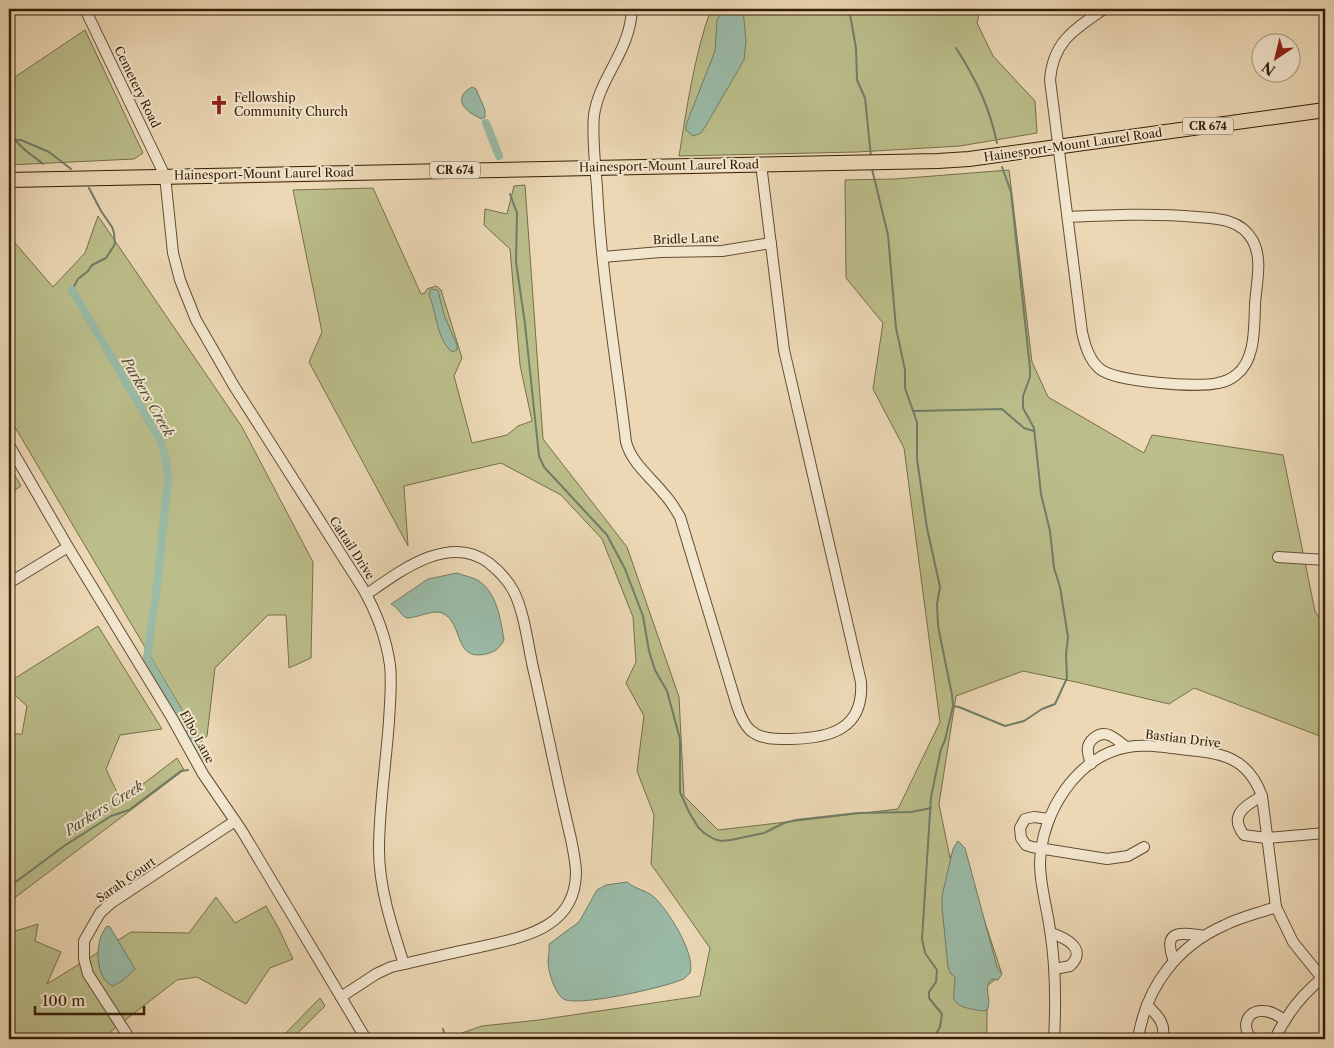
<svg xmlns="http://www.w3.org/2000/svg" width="1334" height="1048" viewBox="0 0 1334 1048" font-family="'Libre Caslon Text',serif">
<rect width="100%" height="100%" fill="#ecd8b5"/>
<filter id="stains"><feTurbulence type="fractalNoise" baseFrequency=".004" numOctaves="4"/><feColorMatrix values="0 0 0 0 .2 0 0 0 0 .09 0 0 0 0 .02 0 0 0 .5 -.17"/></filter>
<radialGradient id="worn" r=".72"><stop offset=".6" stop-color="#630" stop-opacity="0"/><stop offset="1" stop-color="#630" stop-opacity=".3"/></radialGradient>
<g fill="#bbbe8b" stroke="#786e48">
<path d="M711 9H980L977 23 993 56 1035 101 1037 133 960 146 857 152 679 156C687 107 694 56 711 9Z"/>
<polygon points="85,30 143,153 134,159 9,165 9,75 12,79"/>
<polygon points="1009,170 1032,362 1048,397 1144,453 1152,435 1283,455 1315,611 1325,628 1325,738 1194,688 1169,704 1076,682 1023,671 956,696 939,804 950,858 958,841 1002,974 987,986 987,1039 445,1039 482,1026 539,1020 700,996 710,948 651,864 654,815 637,771 644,716 626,683 636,662 633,617 602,539 561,495 501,463 404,486 408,546 309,362 322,332 293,190 373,188 421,294 425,293 427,289 436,286 441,290 462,358 454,376 472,443 507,435 518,426 532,421 520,365 510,249 484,225 485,209 507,214 514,186 525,185 543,439 627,547 679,697 684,796 718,830 898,809 940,722 904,448 873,389 883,323 846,278 845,180 895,179"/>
<polygon points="98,216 242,427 313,562 311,658 289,668 286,615 268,615 215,668 207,736 201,742 9,417 9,236 53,287 85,253"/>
<polygon points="9,465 21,486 9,494"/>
<polygon points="98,626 162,729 120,735 106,769 121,801 177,758 184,770 9,902 9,737 12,734 22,734 27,706 9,690 9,682"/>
<polygon points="216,897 235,923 266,906 279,929 293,959 270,968 246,1004 197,977 177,980 110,1032 108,1039 15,1039 10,1033 9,933 38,924 35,941 61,952 47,984 131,932 189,933"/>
<polygon points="320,998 325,1006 292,1039 280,1039"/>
</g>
<g fill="#9abba8" stroke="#717d67">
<path d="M17 9H49C40 13 26 16 17 9Z"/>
<polygon points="723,9 743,9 746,41 744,60 705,127 701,133 693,136 686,130 686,125 715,51 717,20"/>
<path d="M472 87 476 89 485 110V117L482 119C467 113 450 99 472 87Z"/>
<path d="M431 289 438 290 444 315 457 345V350L452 352C436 338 437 313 429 295Z"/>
<path d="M457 573C464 576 473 577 479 581 497 593 501 621 504 640 500 648 495 652 486 654 453 662 464 622 442 613 434 609 417 618 407 618 400 615 399 608 391 604L428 579Z"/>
<path d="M958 841 965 848 997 967 1002 974 998 980 992 979C982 988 993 1000 987 1010L984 1011C977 1010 956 1008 954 999 953 992 955 984 955 977L951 974 948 967 942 907V896L953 849Z"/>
<path d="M627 882C635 889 646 890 654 897 668 910 696 954 690 973 687 976 685 979 681 980 665 987 572 1009 562 998 554 990 549 974 548 963 548 956 550 951 549 944L579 922 597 890 606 885Z"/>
<path d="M107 926 110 927 135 969 122 981 113 986C99 981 96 957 99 944 100 937 103 931 107 926Z"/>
</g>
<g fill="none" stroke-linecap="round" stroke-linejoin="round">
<g stroke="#717d67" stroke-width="2">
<polyline points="849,9 856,48 857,80 865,98 866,107 871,157"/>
<polyline points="850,12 855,9"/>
<path d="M956 48C977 81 989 106 997 143"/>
<path d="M9 125C12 144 30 153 43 164"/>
<polyline points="16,140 21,140 49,152 71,169"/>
<polyline points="872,169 888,235 896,328 905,370 905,388 917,422 917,459 927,528 940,587 937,604 938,626 952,695 953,706 945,740 941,749 931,797 922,939 925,953 937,970 936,982 929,992 929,998 942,1014 940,1027 933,1039"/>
<polyline points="510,194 517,213 516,262 525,324 539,456 544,467 607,535 625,569 643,616 649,651 655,670 667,691 680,739 680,792 689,812 698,827 704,833 714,839 721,841 731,840 764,833 784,823 796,820 858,813 911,812 931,808"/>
<polyline points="72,290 78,279 88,271 92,265 106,258 115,244 114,233 112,227 101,211 89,188"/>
<polyline points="913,411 1002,409 1024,428 1034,431"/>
<polyline points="953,706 959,707 1005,726 1024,721 1042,709 1055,704 1067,678 1066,654 1068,637 1060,587 1054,568 1050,531 1041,494 1034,428 1023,408 1023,396 1030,377 1030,368 1011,192 1002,167"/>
<polyline points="9,887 64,846 111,816 129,810 181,771 188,770"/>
<polyline points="443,1029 446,1039"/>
</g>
<g stroke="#9abba8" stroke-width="8">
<polyline points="486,123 499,156"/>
<path d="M72 290 160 440C165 453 168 466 168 479L158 578 147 658 204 757"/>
</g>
<defs>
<g id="minor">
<path d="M85 9 165 176 173 253 180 280 196 320 234 386 362 587C376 611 386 637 390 665 392 683 390 702 389 721 386 764 379 807 379 850 379 888 392 927 404 964"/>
<path d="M632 9C630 52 600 76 594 115 592 134 595 166 597 187 601 272 616 357 626 442 632 464 651 477 664 494 671 501 675 509 680 517L737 706C740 715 744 724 750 730 761 740 778 739 791 739 831 738 864 729 861 682L784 350 761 164"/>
<path d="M1068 217C1111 215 1154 213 1197 217 1208 218 1220 218 1230 222 1240 225 1248 232 1253 241 1263 260 1256 285 1255 305 1254 327 1256 360 1236 375 1231 379 1224 382 1218 383 1198 388 1116 382 1100 369 1089 360 1085 345 1082 332L1050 80C1053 41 1075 29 1104 9"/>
<polyline points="603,257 660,252 722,251 771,243"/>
<polyline points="9,445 68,547 172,718 203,774 242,831 366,1039"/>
<polyline points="1278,557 1325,560"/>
<polyline points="9,583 68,547"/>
<path d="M1091 764C1090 760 1088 756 1088 752 1086 741 1099 731 1109 735 1116 738 1121 743 1126 747"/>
<path d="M1262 796C1246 805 1228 815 1244 835L1266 838 1325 833"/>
<polyline points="1049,819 1034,817 1025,819 1020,828 1021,838 1026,845 1032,847 1107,859 1128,856 1144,847"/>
<path d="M1051 933C1066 938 1088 949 1070 966L1055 969"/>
<path d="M1174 961C1162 930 1179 932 1204 936"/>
<path d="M341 997 376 974 391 967C421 960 451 953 480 947 523 937 575 929 576 873 576 862 573 850 571 839 558 785 547 730 535 676 528 649 526 617 514 592 508 580 499 571 489 563 449 533 400 571 367 594"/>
<path d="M1147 1005C1157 1015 1167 1024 1162 1039"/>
<polyline points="130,1039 88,974 84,959 84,941 100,913 111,903 235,821"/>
<path d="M1054 1039C1056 1002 1056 967 1050 930 1047 907 1040 886 1040 863 1041 814 1076 756 1128 747 1145 744 1162 747 1180 749 1220 753 1247 755 1262 796L1276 907 1293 942 1322 978"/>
<path d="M1138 1039C1146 987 1177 946 1225 925 1241 917 1259 913 1276 907"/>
<path d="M1252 1039C1241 1028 1246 1010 1263 1011 1272 1011 1278 1016 1285 1020"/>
<path d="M1275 1039C1286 1015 1304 992 1325 976"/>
</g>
<polyline id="major" points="9,180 938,161 969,159 1325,110"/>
</defs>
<use href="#minor" stroke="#624d31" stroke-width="12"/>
<use href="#major" stroke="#341f05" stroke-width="16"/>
<use href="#minor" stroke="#f3e6cf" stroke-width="10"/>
<use href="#major" stroke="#ecd8b5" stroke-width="14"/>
</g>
<defs>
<symbol id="church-bare" viewBox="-9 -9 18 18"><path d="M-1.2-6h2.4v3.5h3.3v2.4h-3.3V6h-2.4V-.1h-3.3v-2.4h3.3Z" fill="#8f2418" stroke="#f3e6cf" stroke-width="2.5" paint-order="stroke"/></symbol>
</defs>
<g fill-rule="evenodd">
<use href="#church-bare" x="205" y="91" width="28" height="28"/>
</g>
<g text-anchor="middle" stroke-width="4" stroke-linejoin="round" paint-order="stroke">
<g fill="#f3e6cf" stroke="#6d5b42" stroke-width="1">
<rect x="1183" y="117.5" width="50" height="17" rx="4"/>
<rect x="430" y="161.5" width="50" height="17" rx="4"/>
</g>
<g font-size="11" font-weight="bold" fill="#341f05">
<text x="1208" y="130">CR 674</text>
<text x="455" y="174">CR 674</text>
</g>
<g font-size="12" fill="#341f05" stroke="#f3e6cf">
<text transform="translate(137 87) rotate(64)" y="4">Cemetery Road</text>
<text transform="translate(1073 145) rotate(-8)" y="4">Hainesport-Mount Laurel Road</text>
<text transform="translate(669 166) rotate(-1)" y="4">Hainesport-Mount Laurel Road</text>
<text transform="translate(264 174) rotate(-1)" y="4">Hainesport-Mount Laurel Road</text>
<text transform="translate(686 239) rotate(-2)" y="4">Bridle Lane</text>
<text transform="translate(352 548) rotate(57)" y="4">Cattail Drive</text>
<text transform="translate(197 737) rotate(61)" y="4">Elbo Lane</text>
<text transform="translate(1183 739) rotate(7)" y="4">Bastian Drive</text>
<text transform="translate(126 880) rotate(-35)" y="4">Sarah Court</text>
</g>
<g font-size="12" fill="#341f05" stroke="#f3e6cf" text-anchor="start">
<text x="234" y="102">Fellowship<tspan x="234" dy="14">Community Church</tspan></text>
</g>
<g font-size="14" font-style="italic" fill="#534e36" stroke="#f3e6cf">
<text transform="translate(148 397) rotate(60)" y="5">Parkers Creek</text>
<text transform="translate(104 808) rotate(-32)" y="5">Parkers Creek</text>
</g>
</g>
<rect width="1334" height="1048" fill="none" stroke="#ecd8b5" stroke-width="30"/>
<rect x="10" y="10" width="1314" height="1028" fill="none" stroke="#341f05" stroke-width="2.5"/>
<rect x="15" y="15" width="1304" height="1018" fill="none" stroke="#341f05"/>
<g transform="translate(1276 58) rotate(215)"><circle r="24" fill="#f3e6cf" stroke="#a7967e"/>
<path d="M0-4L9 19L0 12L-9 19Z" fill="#8f2418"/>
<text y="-8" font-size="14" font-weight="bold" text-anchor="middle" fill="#341f05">N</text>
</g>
<path d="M35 1006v8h109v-8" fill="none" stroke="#341f05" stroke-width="2.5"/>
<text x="42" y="1006" font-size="15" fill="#341f05" stroke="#f3e6cf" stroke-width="4" paint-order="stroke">100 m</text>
<rect width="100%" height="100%" filter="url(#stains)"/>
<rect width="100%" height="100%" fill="url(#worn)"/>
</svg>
